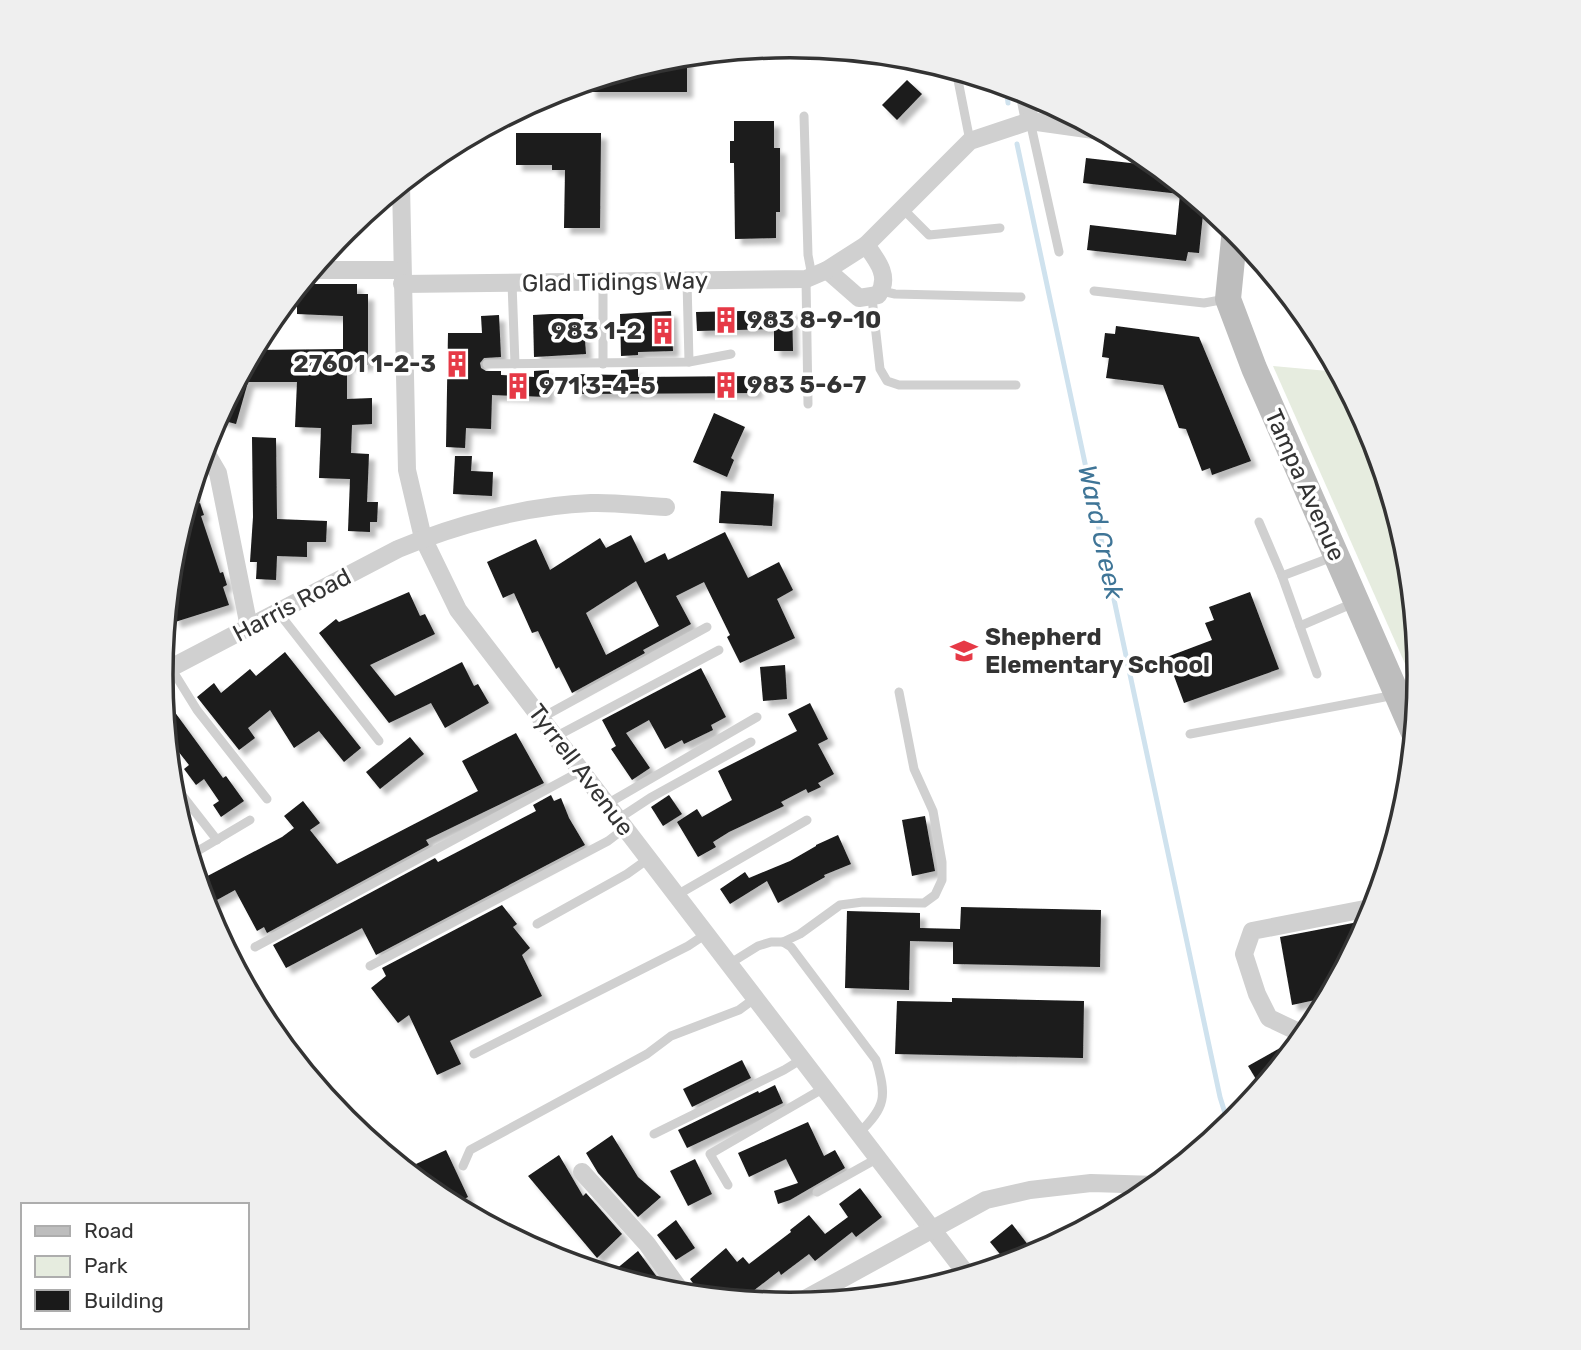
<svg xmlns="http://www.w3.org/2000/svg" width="1581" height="1350" viewBox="0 0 1581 1350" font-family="Rubik,sans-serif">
<defs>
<filter id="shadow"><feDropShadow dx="6" dy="6" stdDeviation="2" flood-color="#0004"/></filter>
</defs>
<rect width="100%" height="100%" fill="#fff"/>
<polygon fill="#e6ecdf" points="1273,366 1339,372 1372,434 1408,553 1420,675 1418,693"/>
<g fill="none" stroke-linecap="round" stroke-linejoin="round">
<g stroke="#cfe2ee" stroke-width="5">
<polyline points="1006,86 1008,103"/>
<polyline points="1017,144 1220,1097 1229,1126"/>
</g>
</g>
<g fill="#1a1a1a" fill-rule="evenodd" filter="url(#shadow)">
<polygon points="687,56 687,92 590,92 590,81 668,58"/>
<polygon points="907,80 922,94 897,120 882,105"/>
<polygon points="734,121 774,121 774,148 780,148 780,212 776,212 776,238 735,239 734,163 730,163 730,141 734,141"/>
<polygon points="516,133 601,133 600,228 564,228 565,170 552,170 552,165 516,165"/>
<polygon points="1086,158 1157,166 1204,204 1199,253 1188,252 1186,261 1087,250 1090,225 1176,235 1180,194 1083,183"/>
<polygon points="301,284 357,284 357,294 368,294 368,365 347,365 347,399 372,398 372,424 352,425 351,453 369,454 367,502 378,502 377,522 370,522 370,532 348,531 350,479 319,478 321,428 295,427 297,382 248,382 236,424 221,420 222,416 219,415 254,350 343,349 343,316 297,314 297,289"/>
<polygon points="792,310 793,351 774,351 774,329 697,331 696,312"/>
<polygon points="671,311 673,351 638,352 638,355 621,356 620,314"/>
<polygon points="551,314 583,314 586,354 534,357 533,315"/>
<polygon points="499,315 501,357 484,358 480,363 481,368 486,371 501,371 501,375 534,377 534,371 549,370 548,397 492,395 491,429 466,428 465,448 446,447 448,333 482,333 481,316"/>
<polygon points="1116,326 1199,337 1251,461 1212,475 1210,468 1202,471 1186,429 1179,428 1163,385 1106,378 1109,358 1102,357 1105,333 1115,334"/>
<polygon points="638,369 638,377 755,376 757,393 575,394 575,374 621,375 621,370"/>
<polygon points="714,413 745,427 731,458 734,460 727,477 693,462"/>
<polygon points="252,437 276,438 277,519 327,521 326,542 307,542 307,557 277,556 276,580 256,579 257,562 250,562 253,517"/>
<polygon points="455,456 472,456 471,471 493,472 492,496 453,494"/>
<polygon points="192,489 197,504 200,503 204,515 201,516 220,573 223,572 227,585 223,587 229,605 175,622 168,601 173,553 187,549 181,528"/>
<polygon points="721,491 774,494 772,526 719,523"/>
<path d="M725 532 748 578 779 562 793 590 777 599 795 638 740 663 727 637 730 635 704 582 676 596 691 624 643 650 645 653 572 693 559 667 556 669 538 631 532 633 514 593 503 598 487 562 536 539 550 570 600 538 606 548 631 535 645 563 665 553 668 560ZM636 581 659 626 606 655 586 613Z"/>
<polygon points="409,592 420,616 425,614 435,634 370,665 395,696 462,662 474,686 478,684 489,703 445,728 431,703 389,723 319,633 336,619 339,622"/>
<polygon points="1250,592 1279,669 1184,703 1167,657 1212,640 1205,623 1214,620 1209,607"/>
<polygon points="285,652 361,748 344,762 319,731 294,748 270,710 248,728 255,738 239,750 197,697 214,683 221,693 250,669 256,676"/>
<polygon points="785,665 787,699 763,701 760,667"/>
<polygon points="701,668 726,717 711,725 713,730 684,744 682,740 665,749 649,720 626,733 650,768 632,780 611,749 616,746 602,720"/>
<polygon points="810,703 828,739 818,744 834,774 818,783 821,787 808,793 806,789 781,802 784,806 729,832 713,842 716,847 698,857 677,822 697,809 702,817 732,800 718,771 797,731 788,714"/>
<polygon points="174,711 223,778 226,776 244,801 221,817 213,805 219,801 204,779 196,785 184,769 189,765 167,737 165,718"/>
<polygon points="516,733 544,783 426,840 429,845 267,933 264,927 257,931 235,890 206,906 198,881 282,837 294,828 284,816 303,801 320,823 310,830 337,864 478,791 462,761"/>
<polygon points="410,737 424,754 380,789 366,772"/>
<polygon points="551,795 554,801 561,798 569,818 585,845 376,955 362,928 286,968 273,945 435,858 438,862 536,811 533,805"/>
<polygon points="669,795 682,814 663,826 651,807"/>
<polygon points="925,816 935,871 912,876 902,820"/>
<polygon points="838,835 851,864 824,875 825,877 778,903 767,881 730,904 720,889 745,872 749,878 790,861 816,846 816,845"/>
<polygon points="502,905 517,924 513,927 530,948 522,955 542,996 450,1041 461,1064 437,1075 409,1015 398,1023 371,988 386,976 382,968"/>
<polygon points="961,907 1101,910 1100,967 953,964 953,942 910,941 909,990 845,988 847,911 920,913 920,928 960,929"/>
<polygon points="1353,923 1357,943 1329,997 1292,1005 1280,937"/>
<polygon points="952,998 1084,1001 1083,1058 895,1054 897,1001 952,1002"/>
<polygon points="1280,1048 1286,1058 1262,1089 1248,1066"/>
<polygon points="742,1060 751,1078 692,1107 683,1089"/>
<polygon points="775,1085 783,1103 687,1148 678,1130 758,1091 759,1093"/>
<polygon points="808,1122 824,1156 835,1150 845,1168 790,1200 778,1204 774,1191 798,1183 786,1159 749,1177 738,1153"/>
<polygon points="612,1135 638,1177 661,1197 638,1217 598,1173 586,1153"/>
<polygon points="446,1150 468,1197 453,1205 428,1188 416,1164"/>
<polygon points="559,1155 583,1196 586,1193 622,1234 597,1258 528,1176"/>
<polygon points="695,1159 712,1194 688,1206 670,1171"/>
<polygon points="860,1188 882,1217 856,1237 852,1232 815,1261 809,1254 781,1275 779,1271 744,1298 739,1292 728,1298 702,1296 690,1279 726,1248 737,1262 743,1257 749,1264 791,1232 790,1230 809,1215 825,1234 848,1217 839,1204"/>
<polygon points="676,1220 695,1248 676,1260 657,1235"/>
<polygon points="1012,1224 1032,1250 1018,1261 1008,1264 990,1242"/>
<polygon points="638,1251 668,1292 609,1275"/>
</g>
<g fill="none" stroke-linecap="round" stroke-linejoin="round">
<g stroke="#d0d0d0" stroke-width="9">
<polyline points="956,70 970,141"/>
<polyline points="804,116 808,255 812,276"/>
<polyline points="1030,121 1059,252"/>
<polyline points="902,208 929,235 1000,228"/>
<polyline points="806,279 808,404"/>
<polyline points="687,281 689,362"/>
<polyline points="603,282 603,364"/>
<polyline points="512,283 515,364"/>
<polyline points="882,291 895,294 1021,297"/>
<polyline points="1094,291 1204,303 1226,299"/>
<polyline points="872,298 880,369 887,381 899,385 1016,385"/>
<polyline points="487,364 689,362 731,354"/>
<polyline points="1259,522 1282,576 1335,556"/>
<polyline points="1282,576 1317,674"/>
<polyline points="278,612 379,741"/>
<polyline points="1300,626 1356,602"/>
<polyline points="171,668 197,710 267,799"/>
<polyline points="541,718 707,627"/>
<polyline points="1190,734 1395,695"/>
<polyline points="555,737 719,650"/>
<polyline points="171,781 217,840"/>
<polyline points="607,804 757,717"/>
<polyline points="618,819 650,798 751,742"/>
<polyline points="191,855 250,820"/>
<polyline points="677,895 807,820"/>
<polyline points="537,924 627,874 648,859"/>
<path d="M783 942 791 947 876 1060C887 1096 886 1107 859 1133"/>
<polyline points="255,947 581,771"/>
<polyline points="729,964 758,946 771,942 783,942 800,934 840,905 863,902 924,903 935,895 942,880 942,862 933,811 914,769 899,692"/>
<polyline points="370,966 608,841 625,828"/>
<polyline points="474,1054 688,946 706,934"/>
<polyline points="654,1134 784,1070 802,1059"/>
<polyline points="463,1166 470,1150 647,1054 671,1036 739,1010 754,999"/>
<polyline points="728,1185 710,1154 824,1088"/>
<polyline points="817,1192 878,1158"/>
</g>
<g stroke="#d0d0d0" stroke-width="18">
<polyline points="1024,91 1030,121"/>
<polyline points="401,184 407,470 423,538 458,610 968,1276"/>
<polyline points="312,270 402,270"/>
<path d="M827 270 859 298 878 295C891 277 877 260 866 245"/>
<polyline points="402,284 806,279 827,270 866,245 970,141 1030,121 1101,131"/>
<polyline points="204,449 218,473 249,627"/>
<path d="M161 673 398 549C455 525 529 505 591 503 616 502 641 506 666 507"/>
<polyline points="1305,1035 1269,1018 1257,994 1244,954 1252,931 1375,907"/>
<polyline points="582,1172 647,1244 683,1294"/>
<polyline points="796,1304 986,1200 1030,1190 1091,1183 1157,1185"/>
</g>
<polyline stroke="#bdbdbd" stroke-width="26" points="1235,229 1228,299 1254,368 1414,733"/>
</g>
<defs>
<symbol id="building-bare" viewBox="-9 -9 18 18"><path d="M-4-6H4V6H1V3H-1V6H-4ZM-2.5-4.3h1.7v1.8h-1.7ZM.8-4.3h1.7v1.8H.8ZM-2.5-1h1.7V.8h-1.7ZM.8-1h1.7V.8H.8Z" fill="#e63946" stroke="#fff" stroke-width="2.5" paint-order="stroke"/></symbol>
<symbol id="school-bare" viewBox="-9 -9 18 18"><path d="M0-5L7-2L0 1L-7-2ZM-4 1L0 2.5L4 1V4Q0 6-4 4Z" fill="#e63946" stroke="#fff" stroke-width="2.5" paint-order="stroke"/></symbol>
</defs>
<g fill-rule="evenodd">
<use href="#building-bare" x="707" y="301" width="38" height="38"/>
<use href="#building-bare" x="644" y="312" width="38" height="38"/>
<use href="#building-bare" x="438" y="345" width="38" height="38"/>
<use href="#building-bare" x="707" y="366" width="38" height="38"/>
<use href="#building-bare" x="499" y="367" width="38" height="38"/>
<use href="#school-bare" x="945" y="632" width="38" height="38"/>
</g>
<g text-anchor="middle" stroke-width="7" stroke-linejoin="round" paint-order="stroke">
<g font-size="24" fill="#333" stroke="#fff">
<text transform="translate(615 282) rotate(-1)" y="8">Glad Tidings Way</text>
<text transform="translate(1305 485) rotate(66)" y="8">Tampa Avenue</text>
<text transform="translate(292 605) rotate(-28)" y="8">Harris Road</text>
<text transform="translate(581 770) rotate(53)" y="8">Tyrrell Avenue</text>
</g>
<g font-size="24" font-weight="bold" fill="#333" stroke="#fff" text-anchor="start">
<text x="747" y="328">983 8-9-10</text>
<text x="642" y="339" text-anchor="end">983 1-2</text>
<text x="436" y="372" text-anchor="end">27601 1-2-3</text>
<text x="747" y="393">983 5-6-7</text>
<text x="539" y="394">971 3-4-5</text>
<text x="985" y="645">Shepherd<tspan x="985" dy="28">Elementary School</tspan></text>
</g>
<g font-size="26" font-style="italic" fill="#3f7597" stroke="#fff">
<text transform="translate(1101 532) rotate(78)" y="9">Ward Creek</text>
</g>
</g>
<path d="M0 0H1581V1350H0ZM173 675a617 617 0 1 1 1234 0a617 617 0 1 1-1234 0Z" fill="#efefef" fill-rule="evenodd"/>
<path fill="none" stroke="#333" stroke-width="3.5" d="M173 675a617 617 0 1 1 1234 0a617 617 0 1 1-1234 0Z"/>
<rect x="21" y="1203" width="228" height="126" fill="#ffffff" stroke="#adadad" stroke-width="2"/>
<rect x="35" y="1226" width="35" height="10" fill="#bdbdbd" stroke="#adadad" stroke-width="2"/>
<text x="84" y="1238" font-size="21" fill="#333333">Road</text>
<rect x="35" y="1256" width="35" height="21" fill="#e6ecdf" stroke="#adadad" stroke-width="2"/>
<text x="84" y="1273" font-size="21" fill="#333333">Park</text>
<rect x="35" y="1290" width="35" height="21" fill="#1a1a1a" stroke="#adadad" stroke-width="2"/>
<text x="84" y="1308" font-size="21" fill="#333333">Building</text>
</svg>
